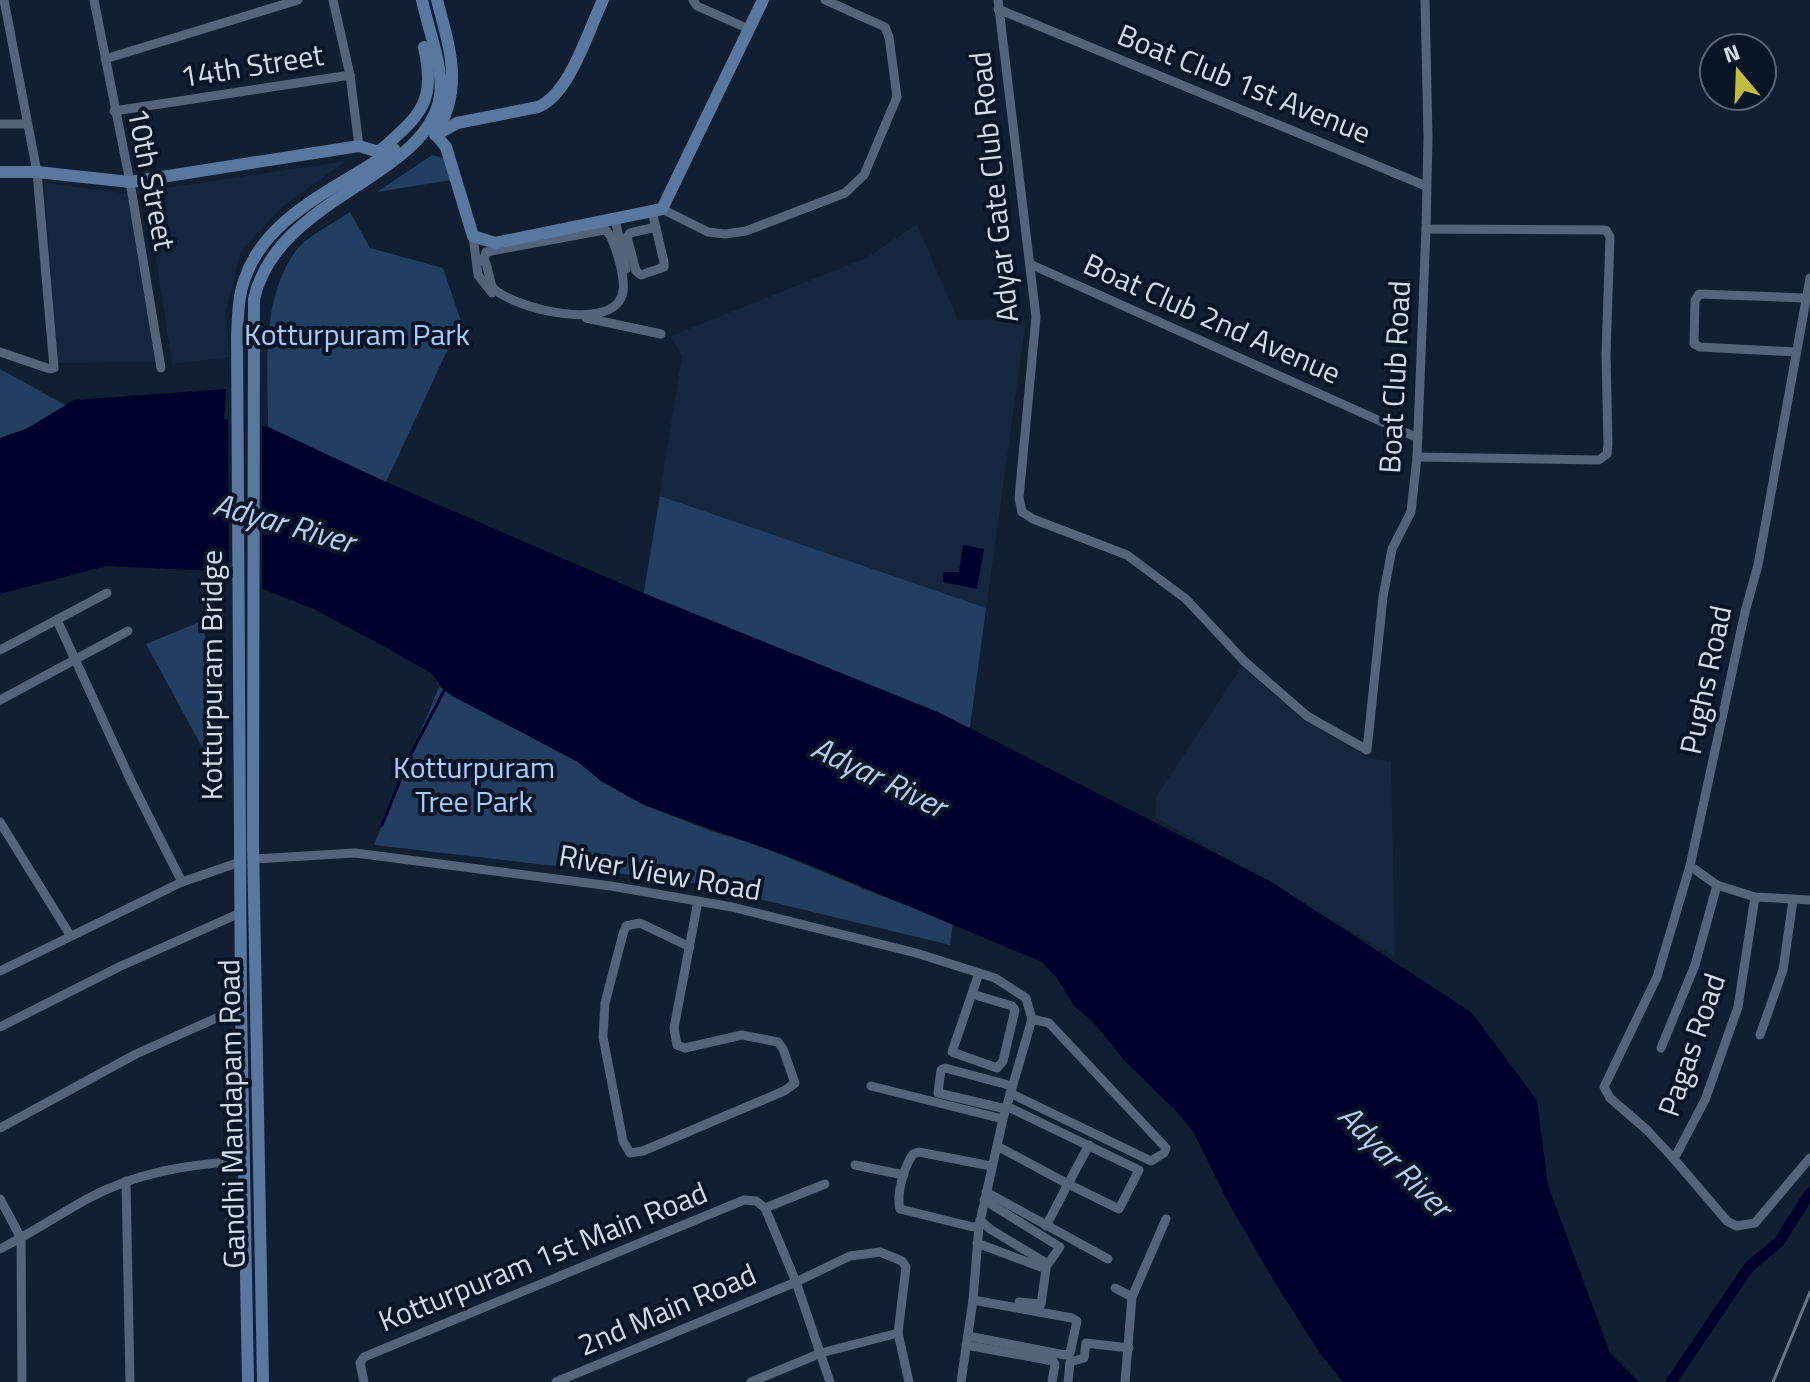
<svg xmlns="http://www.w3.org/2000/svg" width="1810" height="1382" viewBox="0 0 1810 1382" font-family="'Titillium Web',sans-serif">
<rect width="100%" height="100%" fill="#101f31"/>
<g fill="#14273f">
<polygon points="346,161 282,207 241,251 225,314 230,357 172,364 146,191"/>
<polygon points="44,183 131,194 155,362 58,363"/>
<polygon points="917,224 958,320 1026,319 969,734 642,603 682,356 671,336 866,258"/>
<polygon points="1242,666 1303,720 1367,757 1391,762 1395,957 1155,817 1156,797"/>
</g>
<g fill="#223e61">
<polygon points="432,155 447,159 452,180 377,192"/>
<path d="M350 212 370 248 443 268 461 321 386 482 268 427C268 370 260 302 295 252 304 238 335 222 350 212Z"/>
<polygon points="0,369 67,406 26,429 0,438"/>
<polygon points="660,496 986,608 969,734 642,603"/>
<polygon points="202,621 225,734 202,747 146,644"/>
<polygon points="439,687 578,762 601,781 644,805 711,831 760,846 879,895 953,923 950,945 684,881 374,845"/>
</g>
<g fill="#00002c">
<path d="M226 389 224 419 268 427 386 482 636 590 940 713 1270 881 1471 1012 1537 1100 1548 1185 1610 1353 1639 1382H1343L1319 1352 1277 1286 1228 1202 1194 1133 1179 1114 1124 1060 1095 1024 1074 1006 1057 978 1042 962 803 862 644 805 601 781 578 762 454 697C438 687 441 683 430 673 421 665 409 663 400 655L314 609 216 571 106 566 0 594V438L26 429 74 400Z"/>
<polygon points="963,545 984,549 977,589 943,582 944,572 959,572"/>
</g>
<polygon fill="#101f31" points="228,416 262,422 262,591 229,579"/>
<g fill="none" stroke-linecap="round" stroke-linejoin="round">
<polyline stroke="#00002c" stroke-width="3" points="382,825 411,754 446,687"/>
<polyline stroke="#00002c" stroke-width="11" points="1671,1382 1749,1267 1779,1242 1810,1193"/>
<g stroke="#54657b" stroke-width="9">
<polyline points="94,0 130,182 161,368"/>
<polyline points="333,0 350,75 359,146"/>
<polyline points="693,0 697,6 749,29"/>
<polyline points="998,0 1036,317 1019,498 1022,512 1033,519 1127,555 1186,599 1244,661 1307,716 1367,750 1383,597 1392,549 1411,512 1417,457 1426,229 1428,137 1425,0"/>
<polyline points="998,9 1426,186"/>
<polyline points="105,59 298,0"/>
<polyline points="114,111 350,75"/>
<polyline points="0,124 26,124"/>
<polyline points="662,209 708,232 725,234 746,231 845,193 864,175 897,97 889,37 885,27 825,0"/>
<polyline points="652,211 664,262 664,267 641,275 636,271 627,237 630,233 656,227"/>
<polyline points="615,219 626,269"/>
<polyline points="473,236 478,275 492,293"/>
<path d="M476 257 486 263 492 287C511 308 617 335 623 291 625 276 617 251 611 237 608 232 604 229 601 223"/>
<polyline points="484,260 486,252 604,230"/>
<polyline points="1030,264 1418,438"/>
<polyline points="1810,278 1758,565 1745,612 1690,866 1657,977 1604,1087 1610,1098 1647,1130 1674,1159 1727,1221 1736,1226 1755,1223 1810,1158"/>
<polyline points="586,318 661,334"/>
<polyline points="0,352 50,369 54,368 37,172 4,0"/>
<polyline points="1796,352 1700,347 1694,344 1695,301 1699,294 1806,298"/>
<polyline points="1417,457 1599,460 1607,454 1608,444 1606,354 1610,237 1606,230 1426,229"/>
<polyline points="57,620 131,781 182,882"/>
<polyline points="0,650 107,593"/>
<polyline points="0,700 128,631"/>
<polyline points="0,822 70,935"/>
<polyline points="255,859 355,853 611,886 732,907 916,953 995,978 1026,998 1032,1019 1003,1119 979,1226 973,1300 961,1382"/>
<polyline points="1690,866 1717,885 1755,897 1810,900"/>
<polyline points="690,947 640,923 626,926 623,934 605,1003 603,1037 623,1141 630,1153 643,1151 784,1091 795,1083 783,1049 778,1042 742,1035 685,1048 677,1045 674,1028 698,901"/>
<polyline points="0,971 182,882 240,862"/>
<polyline points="972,994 1012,1006 1015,1010 1003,1061 997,1068 952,1052 979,973"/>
<polyline points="0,1027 121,966 240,913"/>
<polyline points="1760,1035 1783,970 1793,900"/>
<polyline points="1661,1048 1695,965 1717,885"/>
<polyline points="871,1086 1003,1119"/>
<polyline points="1010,1093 1151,1161 1164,1153 1166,1148 1049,1023 1032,1019"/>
<polyline points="1006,1106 1139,1170 1119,1209 1068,1184 1046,1226"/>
<polyline points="1006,1109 938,1093 941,1070 945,1068 1012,1086"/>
<polyline points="0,1128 136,1054 241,1007"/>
<polyline points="997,1146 1068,1184 1089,1145"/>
<polyline points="1674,1159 1705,1100 1738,1007 1755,897"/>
<polyline points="855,1165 904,1175"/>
<polyline points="126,1181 130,1382"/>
<polyline points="986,1192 1108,1259"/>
<polyline points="0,1199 21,1238 22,1382"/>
<polyline points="765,1208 796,1282 830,1382"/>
<polyline points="765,1208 825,1184"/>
<polyline points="980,1220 990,1229 1048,1264 1060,1247 984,1200"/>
<path d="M979 1226 973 1227 900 1209C896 1194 904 1167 913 1154L919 1152 991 1166"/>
<polyline points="977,1243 1046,1269 1041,1304 1019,1302"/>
<path d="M0 1249C30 1234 58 1215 87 1199 137 1172 189 1164 244 1161"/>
<polyline points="1115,1288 1132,1297"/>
<polyline points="968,1336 1065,1355 1070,1353 1077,1321 1072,1318 973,1300"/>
<polyline points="966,1345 1053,1361 1055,1364 1052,1382"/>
<polyline points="364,1382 360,1363 364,1357 744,1200 756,1201 765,1208"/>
<polyline points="556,1382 796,1282 850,1256 880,1252 902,1261 906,1267 898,1333 909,1382"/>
<polyline points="751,1382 821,1353 898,1333"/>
<polyline points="1068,1382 1070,1362 1084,1358 1086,1343 1129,1348"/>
<polyline points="1125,1382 1132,1297 1166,1219"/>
</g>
<g stroke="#5878a0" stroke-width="12">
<path d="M603 0C588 31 570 94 538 107L457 123 436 135 446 147 473 236 495 243 662 209 763 0"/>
<path d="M435 135C464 89 450 49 437 0"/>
<path d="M381 150C421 114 436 103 424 47"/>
<polyline points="0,172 37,172 130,182 359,146 379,152"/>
<path d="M248 1382 241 1007 237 336C238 317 238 298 244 281 265 214 342 187 394 149"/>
<path d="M263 1382 253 845 254 299C277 196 427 179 440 96 444 69 428 28 422 0"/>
</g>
<polyline stroke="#697685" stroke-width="3" points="1773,1382 1810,1292"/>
</g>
<g text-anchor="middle" stroke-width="8" stroke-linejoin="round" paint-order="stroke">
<g font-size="30" fill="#d4deea" stroke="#071527">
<text transform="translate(252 66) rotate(-9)" y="10">14th Street</text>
<text transform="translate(1244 84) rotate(22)" y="10">Boat Club 1st Avenue</text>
<text transform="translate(151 179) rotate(79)" y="10">10th Street</text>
<text transform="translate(994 187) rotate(-96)" y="10">Adyar Gate Club Road</text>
<text transform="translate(1212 319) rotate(24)" y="10">Boat Club 2nd Avenue</text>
<text transform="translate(1395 377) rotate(-87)" y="10">Boat Club Road</text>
<text transform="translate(212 675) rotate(-90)" y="10">Kotturpuram Bridge</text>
<text transform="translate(1706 680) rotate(-78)" y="10">Pughs Road</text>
<text transform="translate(660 873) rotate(10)" y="10">River View Road</text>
<text transform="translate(1692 1045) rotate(-71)" y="10">Pagas Road</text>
<text transform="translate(232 1114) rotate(-91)" y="10">Gandhi Mandapam Road</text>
<text transform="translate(543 1257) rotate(-22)" y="10">Kotturpuram 1st Main Road</text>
<text transform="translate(667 1310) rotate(-23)" y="10">2nd Main Road</text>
</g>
<g font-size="30" fill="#a6cdff" stroke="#071527">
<text x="357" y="345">Kotturpuram Park</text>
<text x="474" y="778">Kotturpuram<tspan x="474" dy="34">Tree Park</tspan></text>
</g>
<g font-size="32" font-style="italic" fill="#b5cff0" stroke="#071527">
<text transform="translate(284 523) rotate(16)" y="11">Adyar River</text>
<text transform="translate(879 777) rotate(26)" y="11">Adyar River</text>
<text transform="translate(1395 1161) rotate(45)" y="11">Adyar River</text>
</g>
</g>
<g transform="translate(1738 72) rotate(341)"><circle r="38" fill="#071527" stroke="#596575" stroke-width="2"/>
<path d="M0-6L14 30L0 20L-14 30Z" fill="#c6bc3c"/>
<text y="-12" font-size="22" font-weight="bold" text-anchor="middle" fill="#d4deea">N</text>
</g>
</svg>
